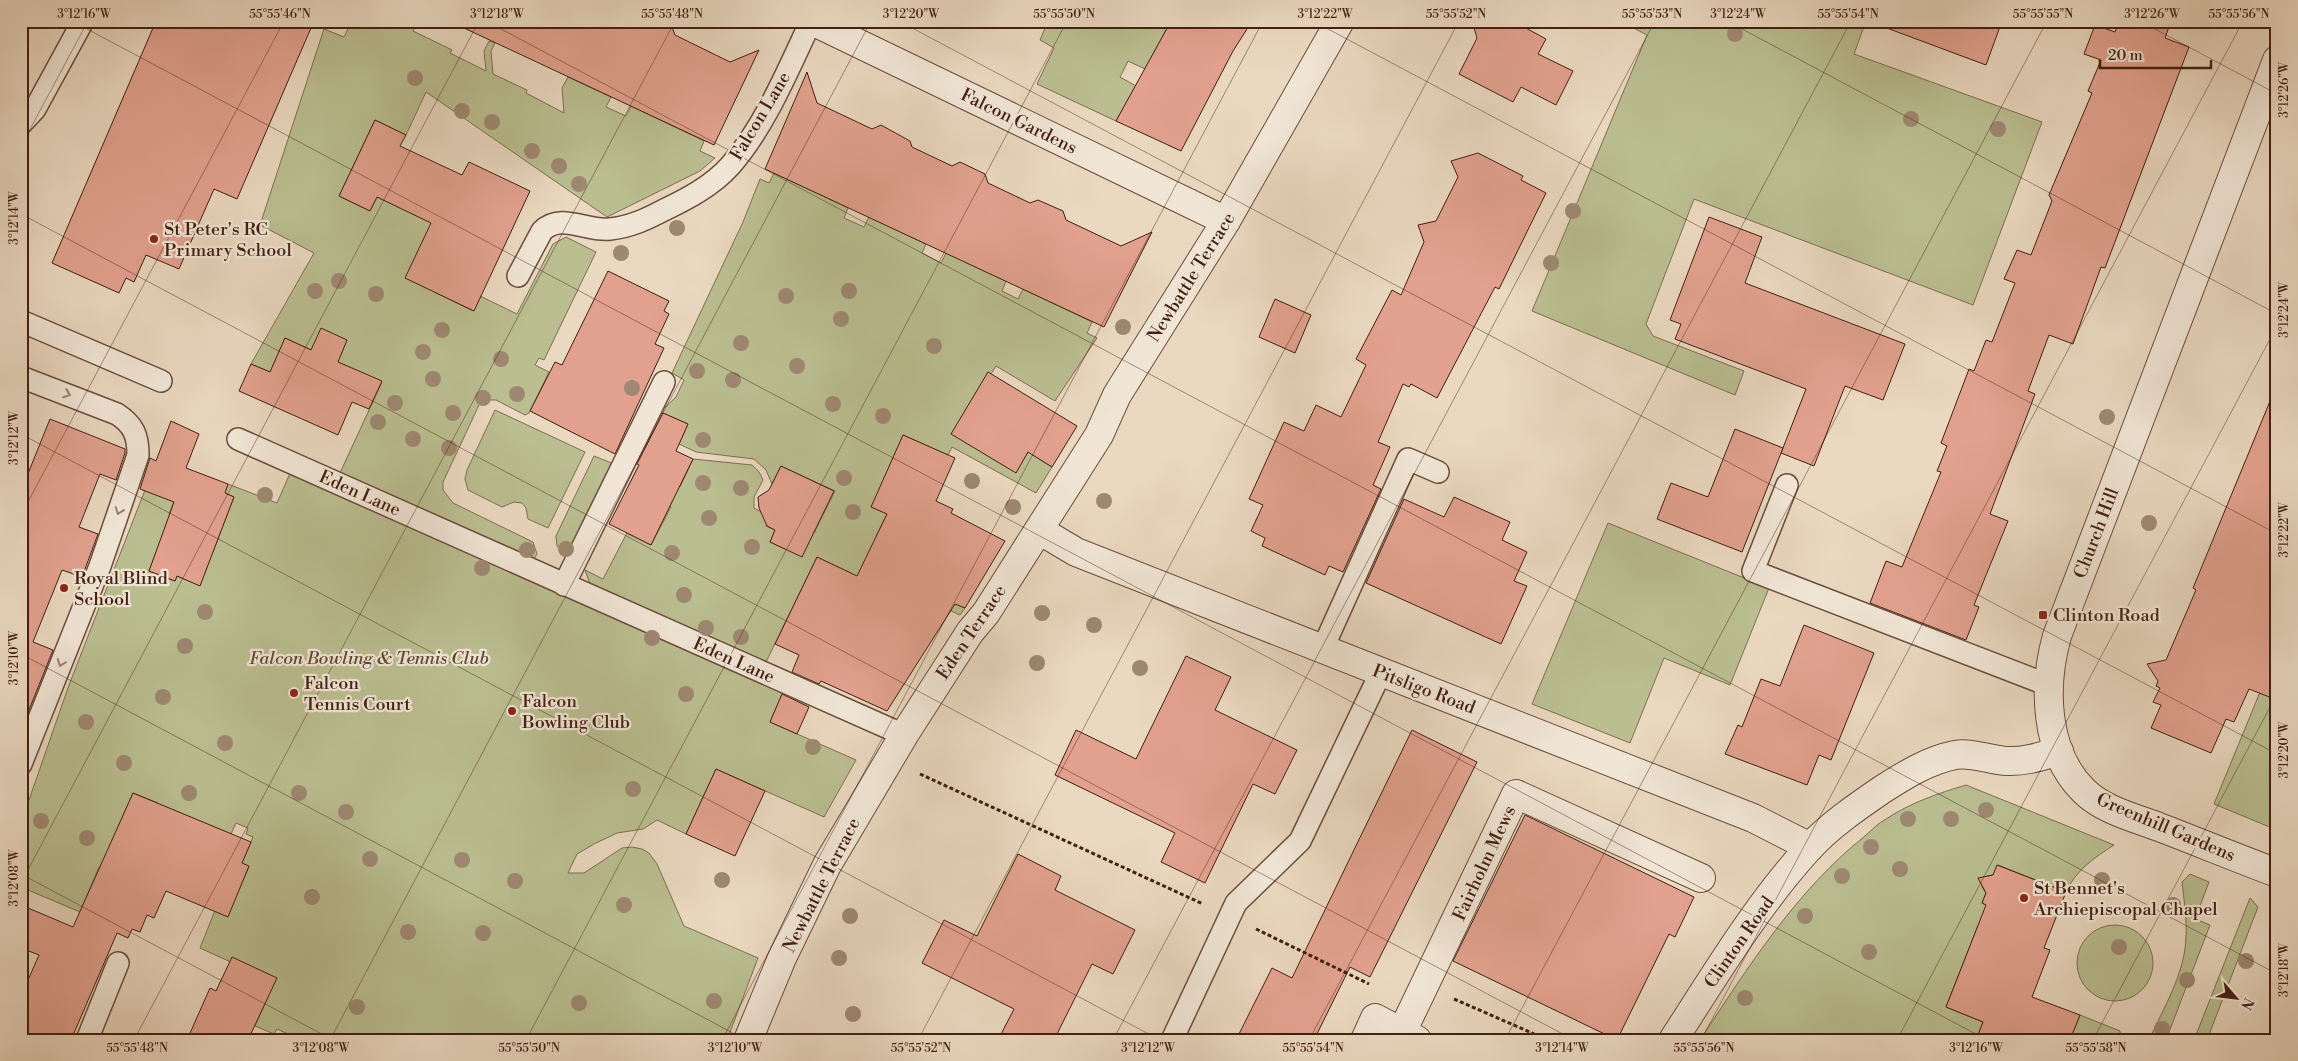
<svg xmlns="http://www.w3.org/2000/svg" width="2298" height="1061" viewBox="0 0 2298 1061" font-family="'Libre Bodoni',serif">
<rect width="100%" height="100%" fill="#ead8c0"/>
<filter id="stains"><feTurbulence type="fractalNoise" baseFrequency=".004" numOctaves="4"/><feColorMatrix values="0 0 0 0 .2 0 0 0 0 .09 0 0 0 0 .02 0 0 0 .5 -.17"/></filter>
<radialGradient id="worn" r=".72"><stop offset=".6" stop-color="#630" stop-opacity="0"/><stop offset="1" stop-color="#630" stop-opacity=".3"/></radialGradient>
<g fill="#babe91" stroke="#7e6e51">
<polygon points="352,21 418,21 413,31 452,50 450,53 486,71 484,51 489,41 495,43 491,51 493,74 527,90 526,93 564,113 562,88 568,77 611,97 606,107 626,116 631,106 704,141 700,151 715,158 700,171 607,217 426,92 406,135 375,120 339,196 370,211 377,197 421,218 439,224 426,235 406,278 473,311 480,296 517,314 553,244 566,237 596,252 544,360 539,358 535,365 549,372 529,413 525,415 496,400 485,400 479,405 443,482 443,490 453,503 533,542 537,554 533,561 339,475 382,382 335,361 340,357 347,340 314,351 285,338 270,372 251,364 314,253 260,225 324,29 344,37"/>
<polygon points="1048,21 1171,21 1145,69 1128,61 1120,77 1136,86 1116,121 1037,84 1054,48 1040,40"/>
<polygon points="1620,21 1866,21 1854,54 2042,122 1973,305 1694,199 1646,324 1653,336 1744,371 1735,395 1532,311 1647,35"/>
<polygon points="774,173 848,208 844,218 864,227 869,217 926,244 922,253 941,263 946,253 1006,281 1002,291 1018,299 1023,289 1092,322 1087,333 1097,338 1055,401 996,366 991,374 1016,472 1028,452 1052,467 1036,493 952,447 948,455 903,435 872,507 887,514 876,536 937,596 965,608 960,615 876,577 829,670 851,573 817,557 766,662 591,587 585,570 603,579 627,533 651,545 671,507 629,485 638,467 680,487 693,459 752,465 759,472 763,480 754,497 754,508 770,517 766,526 775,530 770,542 785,549 814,533 835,491 781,466 772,484 766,470 754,459 696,452 679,444 688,424 660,412 676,397 684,380 672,373 743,222 760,179 769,183"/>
<polygon points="495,410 585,452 548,528 528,519 526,508 522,503 514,502 502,507 468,490 465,479 467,470"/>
<polygon points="594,456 614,464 567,558 557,546 556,536"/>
<polygon points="291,471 784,690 770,722 856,760 824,817 716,769 686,834 657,820 643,829 617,833 594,844 577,854 568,873 584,873 622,848 632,847 642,849 649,853 657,864 684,926 758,958 727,1040 288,1040 290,1035 277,1029 274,1034 255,1026 276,978 244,968 200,948 216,908 235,899 249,867 242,863 253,837 246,834 248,828 236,823 231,834 153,815 158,803 133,793 112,841 111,872 99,867 80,912 21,887 21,823 69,685 145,490 180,486 169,514 177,517 161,540 149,571 175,581 177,576 200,585 234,497 225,493 228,484 277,503"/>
<polygon points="1608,523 1769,588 1730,685 1664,658 1630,743 1532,704"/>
<polygon points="2260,692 2277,700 2277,830 2214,804"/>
<path d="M1966 785 2114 845C2094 858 2076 870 2066 892L1998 865 1993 875 1987 876 1982 887 1986 893 1982 903 1995 909 1979 923 1946 1007 1983 1022 1976 1040H1700C1748 967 1797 890 1865 836 1872 830 1878 823 1886 819 1910 803 1939 793 1966 785Z"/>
<path d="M2190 874 2209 882 2195 919 2210 925 2166 1040H2149C2164 1007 2185 973 2186 937 2187 919 2184 900 2182 882Z"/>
<polygon points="2250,898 2258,907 2207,1040 2194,1040"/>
<circle cx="2115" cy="963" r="38"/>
<polygon points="2080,1015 2120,1031 2121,1040 2070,1040"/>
</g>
<g fill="#e2a18f" stroke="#421f11">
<polygon points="156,21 314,21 237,199 214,189 179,269 146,255 134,282 126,278 119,293 52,263"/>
<polygon points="449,21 659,21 672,27 675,35 730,62 759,50 714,145"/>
<polygon points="1171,21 1252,21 1233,51 1181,151 1116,121"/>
<polygon points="1472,21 1513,21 1546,39 1538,54 1573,71 1556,105 1521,87 1513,102 1459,74 1477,38"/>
<polygon points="1876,21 2002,21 1986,65 1876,24"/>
<polygon points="2119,21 2171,21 2165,38 2189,47 2105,268 2101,267 2073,344 2049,335 2028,391 2035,394 1990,514 2008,521 1974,605 1979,607 1966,640 1870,603 1886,561 1902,567 1941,472 1937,471 1947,446 1941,443 1969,369 1974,371 1986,340 1992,342 2015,283 2004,279 2017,250 2031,255 2052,201 2049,195 2092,93 2088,91 2101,60 2084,54 2095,25 2115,32"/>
<polygon points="807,72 817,103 872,129 881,125 910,141 912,147 952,166 960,162 985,174 988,183 1030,203 1038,200 1063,211 1066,220 1121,246 1152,232 1104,327 765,169"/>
<polygon points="375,120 406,135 400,146 462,175 469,162 530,191 474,311 405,278 431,223 377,197 370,211 339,196"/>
<polygon points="1478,153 1523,176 1521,180 1546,193 1499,289 1495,287 1437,398 1411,384 1409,387 1403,384 1378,442 1390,447 1373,485 1381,489 1343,572 1329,566 1325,575 1262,546 1265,538 1251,531 1263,505 1249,499 1284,422 1304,431 1316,405 1341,417 1366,365 1356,359 1392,290 1401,295 1424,242 1418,225 1436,221 1458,177 1451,161"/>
<polygon points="1709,217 1762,237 1745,283 1905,344 1883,400 1845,386 1814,466 1781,453 1806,389 1675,339 1681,324 1670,320"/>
<polygon points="608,271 669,301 664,311 669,314 655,344 664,348 615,454 530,411 555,362 562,365"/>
<polygon points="1275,299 1311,315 1295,353 1259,337"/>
<polygon points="321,328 347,340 338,362 382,381 369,409 352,402 338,435 239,391 251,364 270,372 285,338 311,350"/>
<polygon points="988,372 1077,426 1052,467 1028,452 1016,473 951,434"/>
<polygon points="2275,389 2277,700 2249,689 2234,722 2226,719 2211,753 2151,728 2161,705 2153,702 2160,688 2156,686 2158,681 2147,664 2166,660 2196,590 2193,588"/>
<polygon points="663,413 688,424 676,451 693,459 651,545 609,524 639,465 637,464"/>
<polygon points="50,419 125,449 125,453 116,480 100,474 79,527 98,534 82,577 62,570 33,642 53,650 21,730 21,491"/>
<polygon points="171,421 199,434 186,468 228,484 225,493 234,497 200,586 177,576 175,581 149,571 174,502 140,489 150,458 156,461"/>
<polygon points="1735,429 1783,448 1742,552 1657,519 1671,483 1708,497"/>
<polygon points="903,435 955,458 936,501 953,509 951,513 1005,541 965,608 955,604 887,711 821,681 819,684 792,672 799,655 775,644 817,557 857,576 887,514 871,507"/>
<polygon points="781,466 834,491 802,557 770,542 775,530 767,526 759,508 758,497 769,490"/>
<polygon points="1454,497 1510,522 1502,540 1527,552 1514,581 1527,586 1501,644 1366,583 1404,499 1444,517"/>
<polygon points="1804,625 1874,653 1831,760 1819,755 1807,785 1725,754 1738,725 1742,727 1761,679 1780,686"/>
<polygon points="1186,656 1231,677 1215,710 1297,750 1275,794 1253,784 1205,883 1161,862 1175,833 1055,775 1076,730 1136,759"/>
<polygon points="782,694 809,707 797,734 770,722"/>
<polygon points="1412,730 1477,762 1370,977 1350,967 1314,1040 1236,1040 1272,968 1292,978"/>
<polygon points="716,769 765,791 735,856 686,834"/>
<polygon points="133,793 251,842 242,863 249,866 228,917 166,891 154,918 147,915 140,932 132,929 128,938 117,933 71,1040 21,1040 21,996 39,955 21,948 21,905 73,927"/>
<polygon points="1525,815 1694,897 1675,937 1669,934 1617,1040 1453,961"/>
<polygon points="1018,854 1061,876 1055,890 1135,930 1113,974 1092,964 1054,1040 998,1040 1014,1009 922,963 944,920 977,936"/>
<polygon points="1997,865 2066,892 2044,948 2050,950 2032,997 2080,1015 2070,1040 1976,1040 1983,1022 1946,1007 1986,905 1982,903 1986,893 1978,878 1993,875"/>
<polygon points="232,957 277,978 248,1040 187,1040 210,988 216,991"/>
</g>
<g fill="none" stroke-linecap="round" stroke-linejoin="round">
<defs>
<g id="service">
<polyline points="21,124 35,109 83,21"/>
<path d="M518 276 542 231C561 212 587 232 610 229 630 227 647 219 664 210 687 199 712 186 730 166 764 128 789 68 811 21"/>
<polyline points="21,321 161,381"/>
<path d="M21 377 117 414C134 425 138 436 138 455L100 566 21 764"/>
<polyline points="238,439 904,735"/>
<polyline points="1787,485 1753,571 2048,685"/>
<polyline points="564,585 664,382"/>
<polyline points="1322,650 1408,459 1438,472"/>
<polyline points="87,1040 118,963"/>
<polyline points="1172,1040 1236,903 1300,841 1381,672"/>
</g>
<g id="minor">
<polyline points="812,21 1226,221"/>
<polyline points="1039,530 1076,552 1753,818 1810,847"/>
<polyline points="1402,1032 1516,794 1701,878"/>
<polyline points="748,1040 782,958 827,865 904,735 970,632 986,613 1099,435 1117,395 1226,221 1340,21"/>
<polyline points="1365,1040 1375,1018 1417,1040"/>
<path d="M1673 1040C1715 975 1757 905 1809 848 1829 826 1858 806 1883 789 1905 775 1929 760 1955 755 1972 752 1990 760 2007 761 2025 762 2042 756 2059 751"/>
</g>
<path id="tertiary" d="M2277 60 2057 636C2043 686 2044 752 2084 791 2103 810 2135 818 2159 827 2198 842 2237 858 2277 873"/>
</defs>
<use href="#service" stroke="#6c4d3d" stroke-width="24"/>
<use href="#minor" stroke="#6c4d3d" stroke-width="30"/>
<use href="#tertiary" stroke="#6c4d3d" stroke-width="30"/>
<g stroke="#421f11" stroke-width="3" stroke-dasharray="4 2.5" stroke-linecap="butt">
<polyline points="920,774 1203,904"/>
<polyline points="1256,929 1369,984"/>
<polyline points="1454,999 1532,1033 1530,1040"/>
<polyline points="1532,1033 1546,1040"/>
</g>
<use href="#service" stroke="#f1e6d6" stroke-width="21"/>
<use href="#minor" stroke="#f1e6d6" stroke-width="28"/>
<use href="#tertiary" stroke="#f1e6d6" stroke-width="28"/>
</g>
<g fill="#9e8871">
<circle cx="1735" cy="34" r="8"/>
<circle cx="415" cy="78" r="8"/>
<circle cx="462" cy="111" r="8"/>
<circle cx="1911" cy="119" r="8"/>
<circle cx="492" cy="122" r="8"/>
<circle cx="1998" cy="129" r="8"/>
<circle cx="532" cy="151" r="8"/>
<circle cx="559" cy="166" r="8"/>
<circle cx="579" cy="184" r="8"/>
<circle cx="1573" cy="211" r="8"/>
<circle cx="677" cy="228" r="8"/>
<circle cx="621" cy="253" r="8"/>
<circle cx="1551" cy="263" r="8"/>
<circle cx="339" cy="281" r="8"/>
<circle cx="315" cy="291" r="8"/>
<circle cx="849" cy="291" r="8"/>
<circle cx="376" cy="294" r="8"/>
<circle cx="786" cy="296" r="8"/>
<circle cx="841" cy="319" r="8"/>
<circle cx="1123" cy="327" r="8"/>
<circle cx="442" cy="330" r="8"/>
<circle cx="741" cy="343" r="8"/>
<circle cx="934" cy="346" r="8"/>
<circle cx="423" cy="352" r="8"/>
<circle cx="501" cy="359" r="8"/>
<circle cx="797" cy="366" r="8"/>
<circle cx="697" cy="371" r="8"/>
<circle cx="433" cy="379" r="8"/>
<circle cx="733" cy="380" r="8"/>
<circle cx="632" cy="388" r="8"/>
<circle cx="517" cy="394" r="8"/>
<circle cx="483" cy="398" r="8"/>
<circle cx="395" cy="403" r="8"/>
<circle cx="833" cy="404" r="8"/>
<circle cx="453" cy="413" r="8"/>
<circle cx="883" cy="416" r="8"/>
<circle cx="2107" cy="417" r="8"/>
<circle cx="378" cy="422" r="8"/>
<circle cx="413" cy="439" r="8"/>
<circle cx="703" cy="440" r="8"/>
<circle cx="449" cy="448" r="8"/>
<circle cx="844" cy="478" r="8"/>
<circle cx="972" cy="481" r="8"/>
<circle cx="703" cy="483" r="8"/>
<circle cx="741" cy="488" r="8"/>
<circle cx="265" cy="495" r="8"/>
<circle cx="1104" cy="501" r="8"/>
<circle cx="1013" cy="507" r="8"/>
<circle cx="853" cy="512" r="8"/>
<circle cx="709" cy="518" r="8"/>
<circle cx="2149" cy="523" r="8"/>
<circle cx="752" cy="547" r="8"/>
<circle cx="566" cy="549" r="8"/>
<circle cx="527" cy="550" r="8"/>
<circle cx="672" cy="553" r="8"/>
<circle cx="482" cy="568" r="8"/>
<circle cx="684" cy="595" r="8"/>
<circle cx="205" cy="612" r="8"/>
<circle cx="1042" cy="613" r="8"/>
<circle cx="1094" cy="625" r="8"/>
<circle cx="706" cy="628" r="8"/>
<circle cx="741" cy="637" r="8"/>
<circle cx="652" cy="638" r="8"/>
<circle cx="185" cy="646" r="8"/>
<circle cx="1037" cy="663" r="8"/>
<circle cx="1140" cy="668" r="8"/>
<circle cx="686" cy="694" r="8"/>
<circle cx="163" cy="697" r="8"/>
<circle cx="86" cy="722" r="8"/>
<circle cx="225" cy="743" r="8"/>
<circle cx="813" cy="747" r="8"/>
<circle cx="124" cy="763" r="8"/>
<circle cx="633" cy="789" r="8"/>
<circle cx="189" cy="793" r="8"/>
<circle cx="299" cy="793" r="8"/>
<circle cx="1986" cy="810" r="8"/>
<circle cx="346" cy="812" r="8"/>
<circle cx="1908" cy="819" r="8"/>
<circle cx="1951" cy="819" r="8"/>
<circle cx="41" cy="821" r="8"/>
<circle cx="87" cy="838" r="8"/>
<circle cx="1871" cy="847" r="8"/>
<circle cx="370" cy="859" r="8"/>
<circle cx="462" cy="860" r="8"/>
<circle cx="1900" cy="869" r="8"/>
<circle cx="1842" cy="876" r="8"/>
<circle cx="722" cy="880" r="8"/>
<circle cx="2102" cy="880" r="8"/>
<circle cx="515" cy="881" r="8"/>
<circle cx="312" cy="897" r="8"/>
<circle cx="624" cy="905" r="8"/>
<circle cx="2173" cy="905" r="8"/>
<circle cx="850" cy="916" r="8"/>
<circle cx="1805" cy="916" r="8"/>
<circle cx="408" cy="932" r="8"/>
<circle cx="483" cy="933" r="8"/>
<circle cx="2119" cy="947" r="8"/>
<circle cx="1869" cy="952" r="8"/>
<circle cx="839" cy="958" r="8"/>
<circle cx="2246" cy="961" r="8"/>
<circle cx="2187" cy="980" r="8"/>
<circle cx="1745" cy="998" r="8"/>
<circle cx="714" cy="1001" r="8"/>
<circle cx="579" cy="1003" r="8"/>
<circle cx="357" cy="1007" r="8"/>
<circle cx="853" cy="1014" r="8"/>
<circle cx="2162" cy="1029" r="8"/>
</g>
<defs><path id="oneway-chevron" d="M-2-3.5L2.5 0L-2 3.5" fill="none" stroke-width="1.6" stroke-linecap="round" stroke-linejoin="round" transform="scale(1.25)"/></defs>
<g stroke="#9a8274">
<use href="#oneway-chevron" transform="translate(67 394) rotate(21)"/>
<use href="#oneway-chevron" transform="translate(119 511) rotate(110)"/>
<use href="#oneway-chevron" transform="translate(61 663) rotate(111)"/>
</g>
<path fill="none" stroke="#421f11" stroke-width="1" stroke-opacity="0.45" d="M72 21 1987 1040M486 21 2277 974M899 21 2277 754M1313 21 2277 534M1727 21 2277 314M2140 21 2277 94M21 146 88 21M21 214 1574 1040M21 434 1160 1040M21 515 284 21M21 654 746 1040M21 874 333 1040M21 883 479 21M134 1040 675 21M330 1040 871 21M526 1040 1067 21M722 1040 1263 21M918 1040 1459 21M1113 1040 1655 21M1309 1040 1851 21M1505 1040 2047 21M1701 1040 2243 21M1897 1040 2277 326M2093 1040 2277 694"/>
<g fill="#8f2418" stroke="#f1e6d6" stroke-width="2">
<circle cx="154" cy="239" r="5"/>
<circle cx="64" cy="588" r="5"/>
<rect x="2038" y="610" width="10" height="10" rx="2.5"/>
<circle cx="294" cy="693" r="5"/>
<circle cx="512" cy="711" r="5"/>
<circle cx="2024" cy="898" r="5"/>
</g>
<g text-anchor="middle" stroke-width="4.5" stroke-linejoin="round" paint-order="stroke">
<g font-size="18" fill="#421f11" stroke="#f1e6d6">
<text transform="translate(760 116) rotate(-59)" y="6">Falcon Lane</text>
<text transform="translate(1019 121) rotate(26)" y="6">Falcon Gardens</text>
<text transform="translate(1191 277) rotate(-58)" y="6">Newbattle Terrace</text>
<text transform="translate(360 493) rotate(24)" y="6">Eden Lane</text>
<text transform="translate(2096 533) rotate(-69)" y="6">Church Hill</text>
<text transform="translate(971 632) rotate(-56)" y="6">Eden Terrace</text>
<text transform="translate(734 660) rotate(24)" y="6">Eden Lane</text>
<text transform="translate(1424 689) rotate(21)" y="6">Pitsligo Road</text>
<text transform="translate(2166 827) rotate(23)" y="6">Greenhill Gardens</text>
<text transform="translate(1484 863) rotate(-65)" y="6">Fairholm Mews</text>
<text transform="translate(821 885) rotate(-63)" y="6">Newbattle Terrace</text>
<text transform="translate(1739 942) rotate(-55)" y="6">Clinton Road</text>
</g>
<g font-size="18" fill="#421f11" stroke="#f1e6d6" text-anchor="start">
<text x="164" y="235">St Peter's RC<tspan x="164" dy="21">Primary School</tspan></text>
<text x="74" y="584">Royal Blind<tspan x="74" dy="21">School</tspan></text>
<text x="2053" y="621">Clinton Road</text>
<text x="304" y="689">Falcon<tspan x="304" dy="21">Tennis Court</tspan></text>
<text x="522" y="707">Falcon<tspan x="522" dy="21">Bowling Club</tspan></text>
<text x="2034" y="894">St Bennet's<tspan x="2034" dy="21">Archiepiscopal Chapel</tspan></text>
</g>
<g font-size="18" font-style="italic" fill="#604731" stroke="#f1e6d6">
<text x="369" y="664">Falcon Bowling &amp; Tennis Club</text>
</g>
</g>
<rect width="2298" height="1061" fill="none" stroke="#ead8c0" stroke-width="55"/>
<g transform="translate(2236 998) rotate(118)" stroke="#f1e6d6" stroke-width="4" paint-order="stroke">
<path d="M0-4L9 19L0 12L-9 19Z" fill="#421f11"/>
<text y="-8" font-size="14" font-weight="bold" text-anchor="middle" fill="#421f11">N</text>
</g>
<path d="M2100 60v8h111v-8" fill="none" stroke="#421f11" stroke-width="2.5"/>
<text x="2108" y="60" font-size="15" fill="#421f11" stroke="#f1e6d6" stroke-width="4" paint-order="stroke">20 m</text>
<rect x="28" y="28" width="2242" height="1006" fill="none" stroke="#421f11" stroke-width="2"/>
<g font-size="12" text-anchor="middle" fill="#421f11">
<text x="84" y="18">3°12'16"W</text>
<text x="280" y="18">55°55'46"N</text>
<text x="497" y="18">3°12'18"W</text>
<text x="672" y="18">55°55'48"N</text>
<text x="911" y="18">3°12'20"W</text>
<text x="1064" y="18">55°55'50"N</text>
<text x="1325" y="18">3°12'22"W</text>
<text x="1456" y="18">55°55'52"N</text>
<text x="1652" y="18">55°55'53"N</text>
<text x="1738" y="18">3°12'24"W</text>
<text x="1848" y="18">55°55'54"N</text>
<text x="2043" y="18">55°55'55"N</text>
<text x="2152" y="18">3°12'26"W</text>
<text x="2239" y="18">55°55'56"N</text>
<text transform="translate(2284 90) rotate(-90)" y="4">3°12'26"W</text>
<text transform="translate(14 218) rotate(-90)" y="4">3°12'14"W</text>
<text transform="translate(2284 310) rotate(-90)" y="4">3°12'24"W</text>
<text transform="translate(14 438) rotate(-90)" y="4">3°12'12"W</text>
<text transform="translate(2284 530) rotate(-90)" y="4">3°12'22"W</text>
<text transform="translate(14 658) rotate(-90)" y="4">3°12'10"W</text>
<text transform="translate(2284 750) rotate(-90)" y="4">3°12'20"W</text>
<text transform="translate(14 878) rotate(-90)" y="4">3°12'08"W</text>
<text transform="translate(2284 970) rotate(-90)" y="4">3°12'18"W</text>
<text x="137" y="1052">55°55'48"N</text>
<text x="321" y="1052">3°12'08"W</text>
<text x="529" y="1052">55°55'50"N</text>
<text x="735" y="1052">3°12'10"W</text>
<text x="921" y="1052">55°55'52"N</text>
<text x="1148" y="1052">3°12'12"W</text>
<text x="1313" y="1052">55°55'54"N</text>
<text x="1562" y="1052">3°12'14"W</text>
<text x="1704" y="1052">55°55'56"N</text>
<text x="1976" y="1052">3°12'16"W</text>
<text x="2096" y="1052">55°55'58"N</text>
</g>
<rect width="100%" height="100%" filter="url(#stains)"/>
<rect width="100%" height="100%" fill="url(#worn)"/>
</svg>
